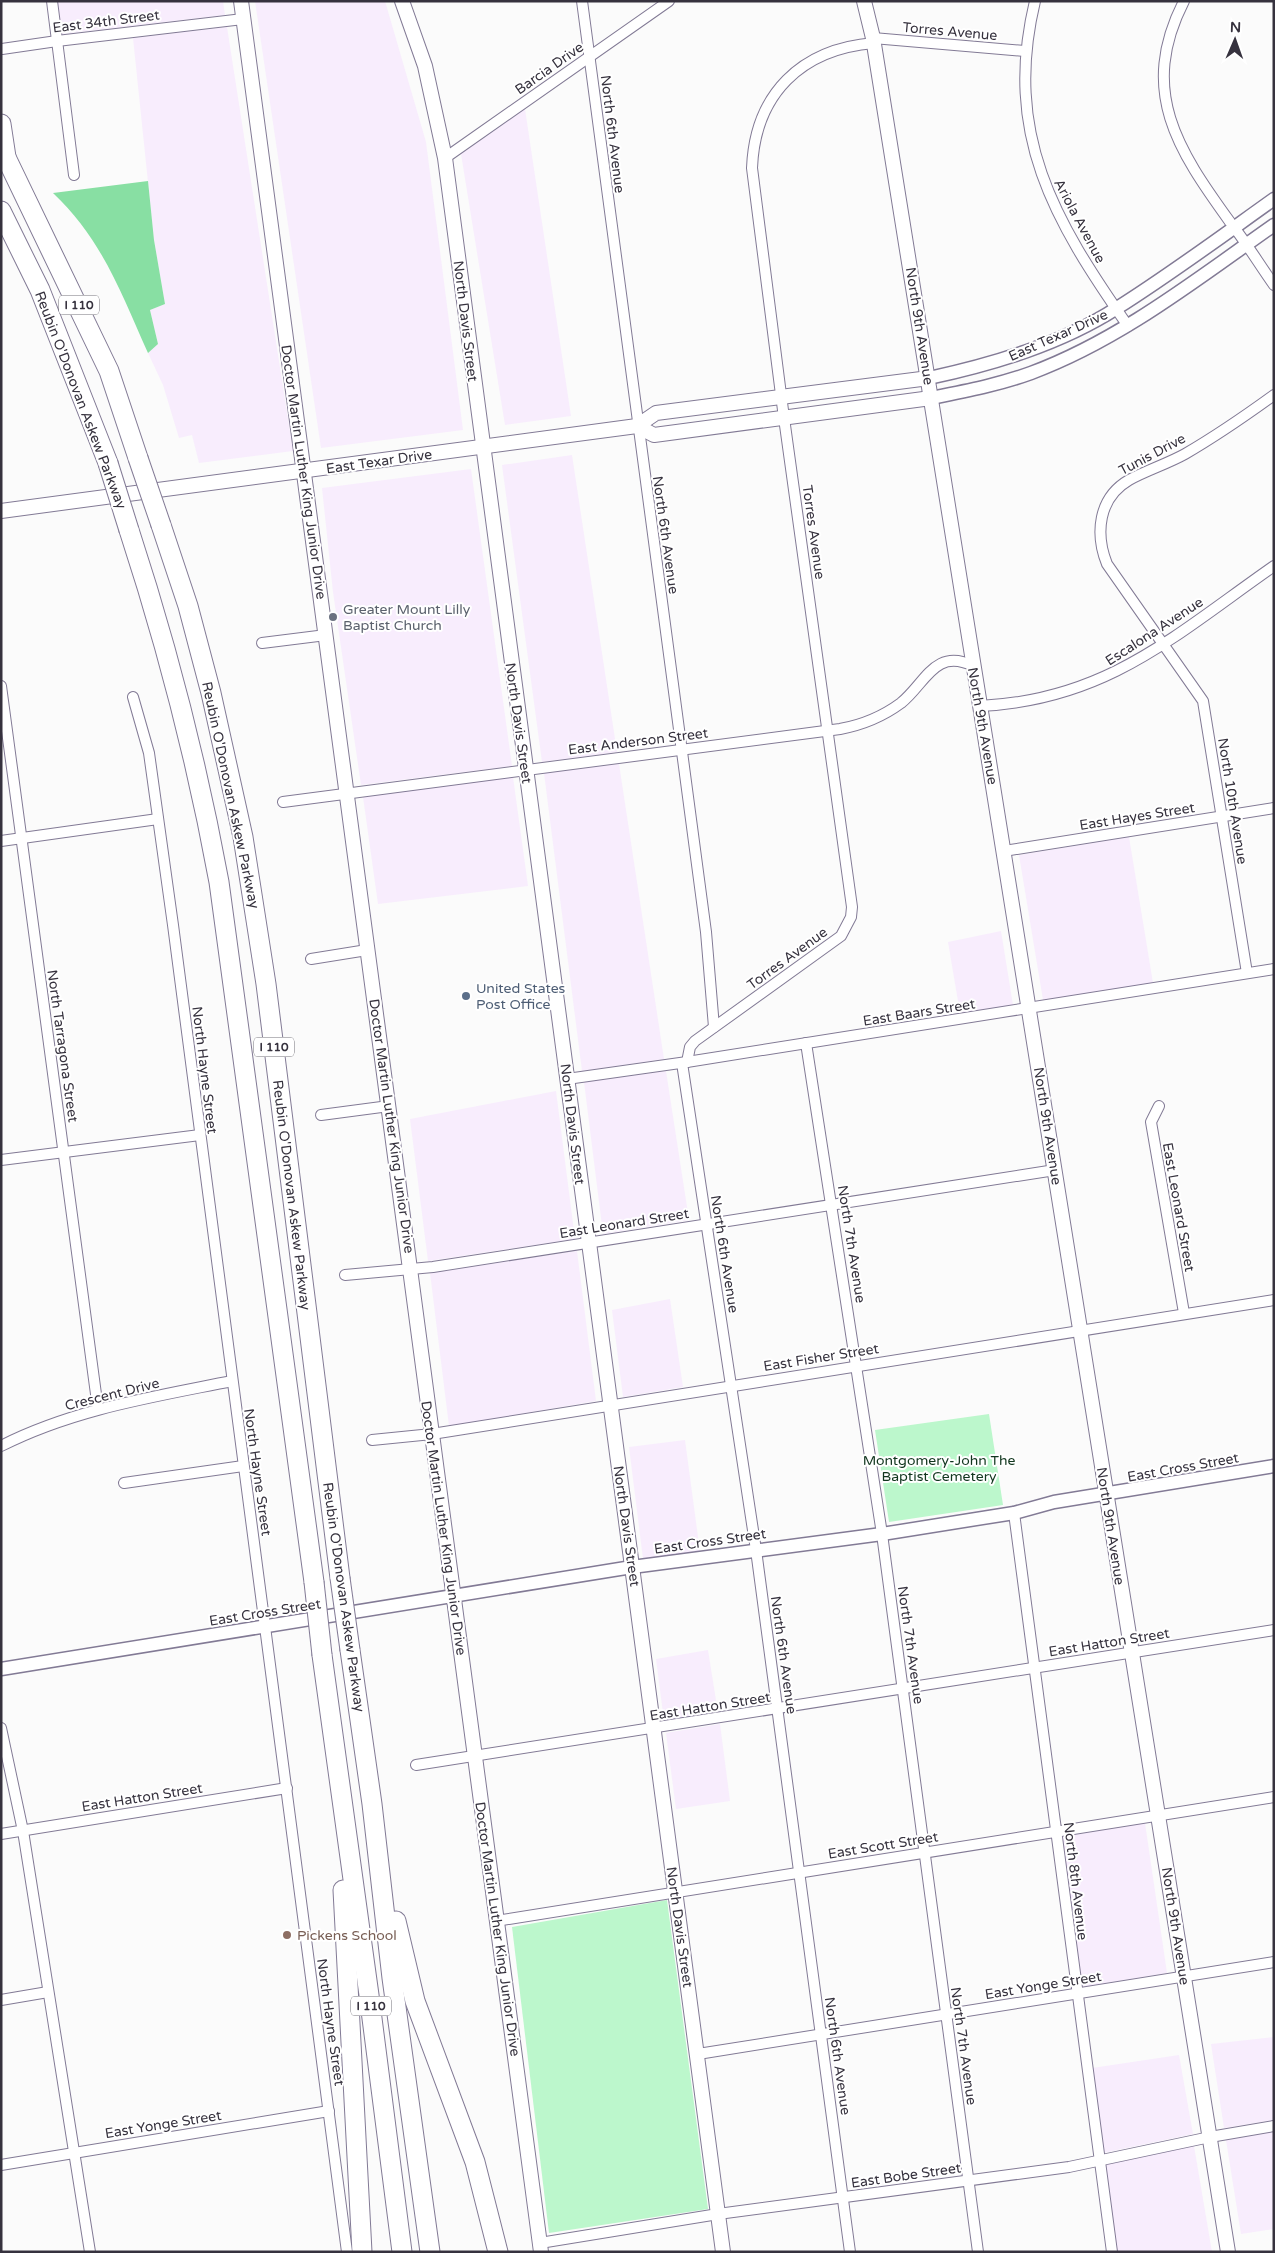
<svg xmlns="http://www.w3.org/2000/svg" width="1275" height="2253" viewBox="0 0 1275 2253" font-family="'Varela Round',sans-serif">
<rect width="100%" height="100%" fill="#fbfbfb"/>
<g fill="#f8edfd">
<polygon points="57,1 223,1 225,15 61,34"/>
<polygon points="255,1 385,1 426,142 463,430 321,448"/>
<polygon points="227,27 293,451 199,463 192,435 179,438 163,385 148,353 158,344 150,310 165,304 154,240 133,38"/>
<polygon points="525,109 571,416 505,425 461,154"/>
<polygon points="572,455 617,752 542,762 502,465"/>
<polygon points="471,469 512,766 361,785 333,592 322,488"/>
<polygon points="619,764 664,1059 582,1071 544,773"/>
<polygon points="513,777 528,886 378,904 363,797"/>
<polygon points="1129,837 1153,983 1043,1000 1019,855"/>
<polygon points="1001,931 1013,1005 960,1013 948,942"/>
<polygon points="666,1071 689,1220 603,1234 584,1082"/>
<polygon points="556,1091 575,1239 428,1261 410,1119"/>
<polygon points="577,1251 596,1401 449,1426 430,1273"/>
<polygon points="670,1299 683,1387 623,1397 612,1310"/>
<polygon points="685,1440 700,1552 643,1559 629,1447"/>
<polygon points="708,1650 718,1713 664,1721 656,1659"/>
<polygon points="720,1724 730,1801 676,1809 666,1733"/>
<polygon points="1145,1823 1167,1973 1081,1987 1062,1837"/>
<polygon points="1274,2037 1274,2120 1224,2128 1211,2044"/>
<polygon points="1179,2055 1193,2134 1103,2153 1092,2068"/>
<polygon points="1274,2132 1274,2229 1241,2234 1226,2140"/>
<polygon points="1194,2146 1212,2252 1117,2252 1105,2164"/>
</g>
<g fill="#bcf7cc">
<polygon points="989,1414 1003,1505 889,1522 875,1430"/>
<polygon points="667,1900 708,2209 549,2233 512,1927"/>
</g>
<path fill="#88dfa3" d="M148 181 154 240 165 304 150 310 158 344 148 353C121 293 102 239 53 193Z"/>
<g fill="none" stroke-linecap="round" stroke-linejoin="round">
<defs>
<g id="minor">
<polyline points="52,1 74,175"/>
<polyline points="582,1 706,932 714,1027"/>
<path d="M1035 1C1003 134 1054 220 1128 326"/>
<path d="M1184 1C1138 91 1178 150 1230 222 1246 242 1259 264 1274 285"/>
<polyline points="873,38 1025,51"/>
<polyline points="2,49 57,41 243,19"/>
<polyline points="445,158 669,1"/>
<polyline points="262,643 326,635"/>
<polyline points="1,686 98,1409"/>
<polyline points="133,697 149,753 173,925 347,2252"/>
<path d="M980 706C1107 700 1175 635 1274 566"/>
<path d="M283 802 840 729C862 725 882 717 901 703 925 684 935 647 973 666"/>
<polyline points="1,841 158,819"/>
<polyline points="1004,851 1274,808"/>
<polyline points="311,959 367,950"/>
<path d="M1247 973 1203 701 1107 564C1095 534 1098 498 1129 480 1147 470 1167 464 1185 454 1216 436 1245 416 1274 395"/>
<polyline points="806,1043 882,1534 978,2252"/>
<path d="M687 1062 690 1047 695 1041 841 936 851 917 852 907 784 418 752 168C755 94 801 49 874 43"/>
<polyline points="682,1063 756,1550 850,2252"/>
<polyline points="567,1079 687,1062 1274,969"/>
<polyline points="1159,1106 1151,1122 1184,1313"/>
<polyline points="321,1115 389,1106"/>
<polyline points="1,1160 200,1135"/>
<polyline points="345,1275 433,1267 1055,1170"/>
<polyline points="372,1440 432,1434 1274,1300"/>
<path d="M1 1446C74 1409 153 1397 232 1381"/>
<polyline points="124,1483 243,1466"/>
<polyline points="1014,1513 1112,2252"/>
<polyline points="1,1728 23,1831 90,2252"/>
<polyline points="416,1765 1274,1630"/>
<polyline points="1,1834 287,1788"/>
<polyline points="496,1921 1274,1797"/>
<polyline points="1,2000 48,1992"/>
<polyline points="698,2054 1274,1962"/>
<polyline points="1,2165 329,2111"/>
<polyline points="540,2243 718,2214 1069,2167 1210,2137 1274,2126"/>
</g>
<g id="tertiary">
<path d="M929 378C994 364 1061 344 1117 308 1171 274 1222 236 1274 199"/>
<path d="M931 398C965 391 998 385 1031 373 1120 340 1197 279 1274 225"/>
<polyline points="1,1669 632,1567 882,1534 1014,1513 1054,1502 1274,1466"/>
</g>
<g id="secondary">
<polyline points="241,1 541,2252"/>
<polyline points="402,1 425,66 445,158 723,2252"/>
<polyline points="864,1 873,38 1228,2252"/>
<polyline points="637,426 654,435 931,398"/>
<polyline points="1,511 637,426 656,413 929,378"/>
</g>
<g id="motorway">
<polyline points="1,124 6,157"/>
<polyline points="1,147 109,371 138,458"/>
<polyline points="1,211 40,290 108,463"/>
<polyline points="161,525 188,606 211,693 243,837 266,984 340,1578"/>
<path d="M129 530C167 646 197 762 219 882L314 1582"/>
<polyline points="350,1650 372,1804 392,1978 430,2252"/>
<polyline points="322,1655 369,1995 402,2252"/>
<polyline points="343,1890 362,2252"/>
<polyline points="396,1921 415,2001 475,2162 498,2252"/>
</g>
</defs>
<use href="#minor" stroke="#827a95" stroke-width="12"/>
<use href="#tertiary" stroke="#827a95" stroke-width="15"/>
<use href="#secondary" stroke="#827a95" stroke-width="16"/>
<use href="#motorway" stroke="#827a95" stroke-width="21"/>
<use href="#minor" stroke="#fff" stroke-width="10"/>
<use href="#tertiary" stroke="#fff" stroke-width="12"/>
<use href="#secondary" stroke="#fff" stroke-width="14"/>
<use href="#motorway" stroke="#fff" stroke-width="19"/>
<defs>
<g id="motorway-bridge">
<polyline points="138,458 161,525"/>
<polyline points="108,463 129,530"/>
<polyline points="340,1578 350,1650"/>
<polyline points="314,1582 322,1655"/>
</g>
</defs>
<use href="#motorway-bridge" stroke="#827a95" stroke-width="21" stroke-linecap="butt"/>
<use href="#motorway-bridge" stroke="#fff" stroke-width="19"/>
</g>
<circle fill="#6b7280" stroke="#fff" stroke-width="2" cx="333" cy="617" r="5"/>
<circle fill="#5c6f8a" stroke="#fff" stroke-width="2" cx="466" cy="996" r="5"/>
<circle fill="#8d6e63" stroke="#fff" stroke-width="2" cx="287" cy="1935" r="5"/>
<g text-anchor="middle" stroke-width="4" stroke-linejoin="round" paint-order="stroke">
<g fill="#fff" stroke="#727078" stroke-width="1">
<rect x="59" y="295.5" width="40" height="19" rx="4"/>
<rect x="254" y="1037.5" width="40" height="19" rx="4"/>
<rect x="351" y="1996.5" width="40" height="19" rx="4"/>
</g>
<g font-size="12" font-weight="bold" fill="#36323e">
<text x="79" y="309">I 110</text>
<text x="274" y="1051">I 110</text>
<text x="371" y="2010">I 110</text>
</g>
<g font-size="14" fill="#36323e" stroke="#fff">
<text transform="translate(106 21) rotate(-7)" y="5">East 34th Street</text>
<text transform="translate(950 31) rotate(5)" y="5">Torres Avenue</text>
<text transform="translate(549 68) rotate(-35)" y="5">Barcia Drive</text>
<text transform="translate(613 134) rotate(83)" y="5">North 6th Avenue</text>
<text transform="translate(1080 221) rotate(62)" y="5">Ariola Avenue</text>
<text transform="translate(466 321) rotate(83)" y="5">North Davis Street</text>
<text transform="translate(920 326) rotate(81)" y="5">North 9th Avenue</text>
<text transform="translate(1058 335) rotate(-24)" y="5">East Texar Drive</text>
<text transform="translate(81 400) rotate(69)" y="5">Reubin O'Donovan Askew Parkway</text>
<text transform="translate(1152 454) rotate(-28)" y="5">Tunis Drive</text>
<text transform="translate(379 461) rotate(-8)" y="5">East Texar Drive</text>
<text transform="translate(304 472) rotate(82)" y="5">Doctor Martin Luther King Junior Drive</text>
<text transform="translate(814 532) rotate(82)" y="5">Torres Avenue</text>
<text transform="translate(666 535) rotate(82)" y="5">North 6th Avenue</text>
<text transform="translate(1154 631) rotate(-33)" y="5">Escalona Avenue</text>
<text transform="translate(519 723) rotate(82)" y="5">North Davis Street</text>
<text transform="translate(983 726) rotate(80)" y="5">North 9th Avenue</text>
<text transform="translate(638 741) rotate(-7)" y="5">East Anderson Street</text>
<text transform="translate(231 795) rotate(78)" y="5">Reubin O'Donovan Askew Parkway</text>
<text transform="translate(1233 801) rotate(81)" y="5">North 10th Avenue</text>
<text transform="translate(1137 816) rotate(-9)" y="5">East Hayes Street</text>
<text transform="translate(787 958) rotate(-36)" y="5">Torres Avenue</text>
<text transform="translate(919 1012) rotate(-9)" y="5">East Baars Street</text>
<text transform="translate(63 1046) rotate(82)" y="5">North Tarragona Street</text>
<text transform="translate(205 1070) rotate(83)" y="5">North Hayne Street</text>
<text transform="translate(573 1124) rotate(83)" y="5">North Davis Street</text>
<text transform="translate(392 1126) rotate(82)" y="5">Doctor Martin Luther King Junior Drive</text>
<text transform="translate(1048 1126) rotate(81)" y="5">North 9th Avenue</text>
<text transform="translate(292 1195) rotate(83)" y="5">Reubin O'Donovan Askew Parkway</text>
<text transform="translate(1179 1207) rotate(80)" y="5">East Leonard Street</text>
<text transform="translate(624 1223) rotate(-9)" y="5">East Leonard Street</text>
<text transform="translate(852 1244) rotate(81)" y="5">North 7th Avenue</text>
<text transform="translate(725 1254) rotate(81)" y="5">North 6th Avenue</text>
<text transform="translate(821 1357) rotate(-9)" y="5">East Fisher Street</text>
<text transform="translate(112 1394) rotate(-14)" y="5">Crescent Drive</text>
<text transform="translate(1183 1467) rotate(-10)" y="5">East Cross Street</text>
<text transform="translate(258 1472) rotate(82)" y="5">North Hayne Street</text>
<text transform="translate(627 1526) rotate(82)" y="5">North Davis Street</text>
<text transform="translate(1111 1526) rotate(81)" y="5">North 9th Avenue</text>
<text transform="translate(444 1528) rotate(82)" y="5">Doctor Martin Luther King Junior Drive</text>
<text transform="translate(710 1541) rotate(-8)" y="5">East Cross Street</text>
<text transform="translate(344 1597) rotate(82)" y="5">Reubin O'Donovan Askew Parkway</text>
<text transform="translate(265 1612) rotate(-9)" y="5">East Cross Street</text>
<text transform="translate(1109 1642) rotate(-9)" y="5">East Hatton Street</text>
<text transform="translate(911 1645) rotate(82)" y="5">North 7th Avenue</text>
<text transform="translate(784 1655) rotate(82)" y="5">North 6th Avenue</text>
<text transform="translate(710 1706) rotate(-9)" y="5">East Hatton Street</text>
<text transform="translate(142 1797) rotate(-9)" y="5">East Hatton Street</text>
<text transform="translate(883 1845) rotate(-9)" y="5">East Scott Street</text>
<text transform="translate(1076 1881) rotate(83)" y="5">North 8th Avenue</text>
<text transform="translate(1176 1926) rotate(81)" y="5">North 9th Avenue</text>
<text transform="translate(680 1927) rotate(82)" y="5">North Davis Street</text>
<text transform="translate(498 1929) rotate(82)" y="5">Doctor Martin Luther King Junior Drive</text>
<text transform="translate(1043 1985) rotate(-9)" y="5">East Yonge Street</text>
<text transform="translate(331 2022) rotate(82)" y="5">North Hayne Street</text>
<text transform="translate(964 2046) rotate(82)" y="5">North 7th Avenue</text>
<text transform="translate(838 2056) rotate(82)" y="5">North 6th Avenue</text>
<text transform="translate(163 2124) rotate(-9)" y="5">East Yonge Street</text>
<text transform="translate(906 2175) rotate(-8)" y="5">East Bobe Street</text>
</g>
<g font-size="14" fill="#5b616d" stroke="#fff" text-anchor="start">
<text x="343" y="614">Greater Mount Lilly<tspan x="343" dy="16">Baptist Church</tspan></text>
</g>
<g font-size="14" fill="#4e5e75" stroke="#fff" text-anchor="start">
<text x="476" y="993">United States<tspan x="476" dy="16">Post Office</tspan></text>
</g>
<g font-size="14" fill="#11361e" stroke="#fff">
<text x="939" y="1465">Montgomery-John The<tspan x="939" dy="16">Baptist Cemetery</tspan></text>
</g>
<g font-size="14" fill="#785e54" stroke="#fff" text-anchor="start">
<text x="297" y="1940">Pickens School</text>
</g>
</g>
<rect width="1275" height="2253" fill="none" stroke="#36323e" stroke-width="5"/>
<g transform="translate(1235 40) rotate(2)" stroke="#ffffff" stroke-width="4" paint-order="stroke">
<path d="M0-4L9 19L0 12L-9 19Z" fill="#36323e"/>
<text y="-8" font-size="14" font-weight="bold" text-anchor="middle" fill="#36323e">N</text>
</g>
</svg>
